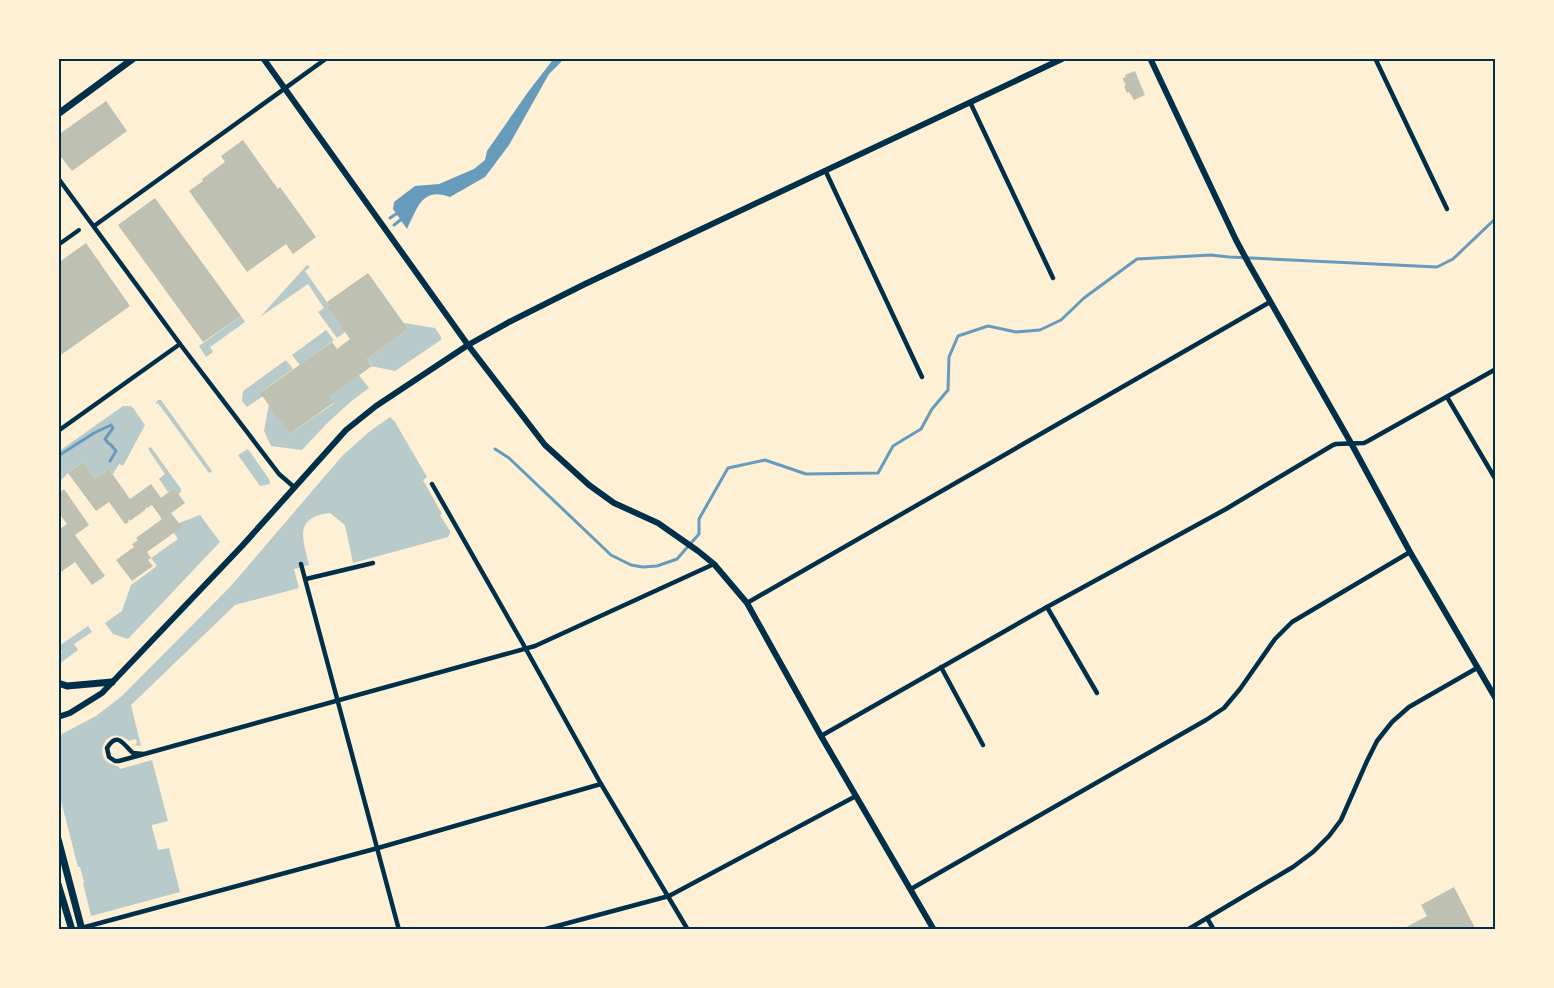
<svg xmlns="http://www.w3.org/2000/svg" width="1554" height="988" viewBox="0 0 1554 988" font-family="Poppins,sans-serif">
<rect width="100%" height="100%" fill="#fdf0d5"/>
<g fill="#b9caca">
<polygon points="307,265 310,267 305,271 329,305 327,307 345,332 337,338 318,312 324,308 308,284 260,317"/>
<polygon points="241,316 245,322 210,347 213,352 206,357 199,346"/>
<polygon points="404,323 435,328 441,337 441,340 395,371 371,366 372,365 367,359 408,329"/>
<polygon points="326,330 334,340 300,365 292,355"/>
<polygon points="286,360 293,369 261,392 263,396 247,407 242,401 243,391"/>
<path d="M359 375 369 388C343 406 323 427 302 450L271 446 264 431 269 404 290 434 333 404 329 397Z"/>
<polygon points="158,400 161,400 212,471 209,473 158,403 155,404"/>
<polygon points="123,406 131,406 133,408 145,425 123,466 119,464 113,474 109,469 95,479 83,462 68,473 59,482 58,452"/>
<path d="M390 417 395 422 427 477 423 480 442 514 440 515 450 531V534L448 537 353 563 345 525 330 513C293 517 303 539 309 565L294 569 299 588 235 605 131 705 141 746 135 745 137 742 136 739 129 741C106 721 88 762 118 766L120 769 152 760 168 821 152 825V827L158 850 169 848 180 892 91 916 83 883 84 882 80 867H78L59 793 58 736 96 716 122 696 230 587 343 455 369 432Z"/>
<polygon points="151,447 181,489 181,492 178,494 174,488 168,492 159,479 165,474 148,449"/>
<polygon points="248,449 269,479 270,484 260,486 238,455"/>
<polygon points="200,515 220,542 128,639 113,634 105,623 122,611 131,585 157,566 151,558 178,539 174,533 179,523"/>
<polygon points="88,626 92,632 74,644 78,650 59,664 59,655 62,652 59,646"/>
</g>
<path fill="#669bbc" d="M556 59H564L549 74 509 145 485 177 450 197C422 187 418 207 407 229L393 209 394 202 415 186 439 184 474 169 485 160 487 151 528 92 552 61Z"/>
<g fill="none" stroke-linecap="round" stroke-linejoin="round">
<g stroke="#669bbc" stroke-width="3">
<polyline points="390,218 399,212"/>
<polyline points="394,225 403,218"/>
<polyline points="495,449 509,458 611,555 631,565 643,567 657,566 677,559 699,534 699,519 728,468 765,460 806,474 878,473 893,446 921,429 932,409 948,390 949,357 958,336 988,326 1016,332 1040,330 1061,320 1084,298 1137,259 1211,255 1229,257 1437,267 1453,259 1496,218"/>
<polyline points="58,456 94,433 111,425 113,428 105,439 108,443"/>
<polyline points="110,461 116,451 110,444"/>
</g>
</g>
<g fill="#bec0b2">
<polygon points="1135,71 1145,95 1134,100 1129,92 1127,93 1124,86 1126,85 1123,80 1124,77 1126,78 1125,75"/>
<polygon points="106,101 127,131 72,171 58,153 58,135"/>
<polygon points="243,140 278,189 280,187 316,237 293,254 286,244 247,272 189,191 203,181 202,179 225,162 221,156"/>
<polygon points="155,198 241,316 203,342 118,225"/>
<polygon points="86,243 130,306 58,357 58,263"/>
<polygon points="368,273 408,329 367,359 372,366 329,397 333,403 290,434 260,393 332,342 337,349 350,339 327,307 329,305 327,302"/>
<polygon points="83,462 95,479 109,469 130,499 151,484 161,498 174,488 185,503 171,513 182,527 147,552 151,558 148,560 153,566 132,581 116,560 134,547 132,544 138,540 136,538 162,519 152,505 147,508 147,507 145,509 145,510 130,521 129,519 128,521 129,522 125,524 109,502 96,511 68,473"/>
<polygon points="64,489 89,525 75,535 105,576 92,585 75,562 58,574 58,530 67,524 58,512 58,494"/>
<polygon points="1454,887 1476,930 1401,930 1427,916 1421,905"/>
</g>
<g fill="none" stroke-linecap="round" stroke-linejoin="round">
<polyline stroke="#003049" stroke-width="4" points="58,245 79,230"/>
<g stroke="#003049" stroke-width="4.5">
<polyline points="1375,58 1447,209"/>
<polyline points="970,102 1053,278"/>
<polyline points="826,172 922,377"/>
<polyline points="58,178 180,344 279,474 294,487"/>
<polyline points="94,226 327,58"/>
<polyline points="1447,397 1496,480"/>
<polyline points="58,431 180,344"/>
<polyline points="432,484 522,642 601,784 688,930"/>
<polyline points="301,564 399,930"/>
<polyline points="306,579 373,563"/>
<polyline points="747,603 1270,302"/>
<polyline points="1047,607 1097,693"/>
<polyline points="941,667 983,745"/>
<polyline points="821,736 1047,607 1226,509 1333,445 1336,444 1364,443 1368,441 1496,369"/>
<path d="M143 754 133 753C124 746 118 730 107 748L109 757 115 761H119L535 646 714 564"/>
<polyline points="911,889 1206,720 1224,708 1240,689 1275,639 1292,622 1410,552"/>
<polyline points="1207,918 1214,930"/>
<polyline points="74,930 378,848 601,784"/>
<polyline points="542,930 669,896 856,796"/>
<polyline points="1187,930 1293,867 1313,852 1329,836 1341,820 1367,761 1377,741 1392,722 1409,707 1477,668"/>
</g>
<g stroke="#003049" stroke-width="6">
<polyline points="263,58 468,345 545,445 589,485 614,503 658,523 698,551 714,564 747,603 821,736 934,930"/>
<polyline points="1150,58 1236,240 1250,266 1351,443 1410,552 1496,699"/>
<polyline points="58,717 70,713 102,693 242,546 346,430 376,406 468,345 509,322 585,284 1064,58"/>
</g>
<g stroke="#003049" stroke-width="7">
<polyline points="58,114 134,58"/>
<polyline points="58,683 67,686 112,682"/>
<polyline points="58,839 82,930"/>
<polyline points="58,884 72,930"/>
</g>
</g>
<rect width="1554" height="988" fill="none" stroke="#fdf0d5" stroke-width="120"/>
<rect x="60" y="60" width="1434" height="868" fill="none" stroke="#003049" stroke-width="2"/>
</svg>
